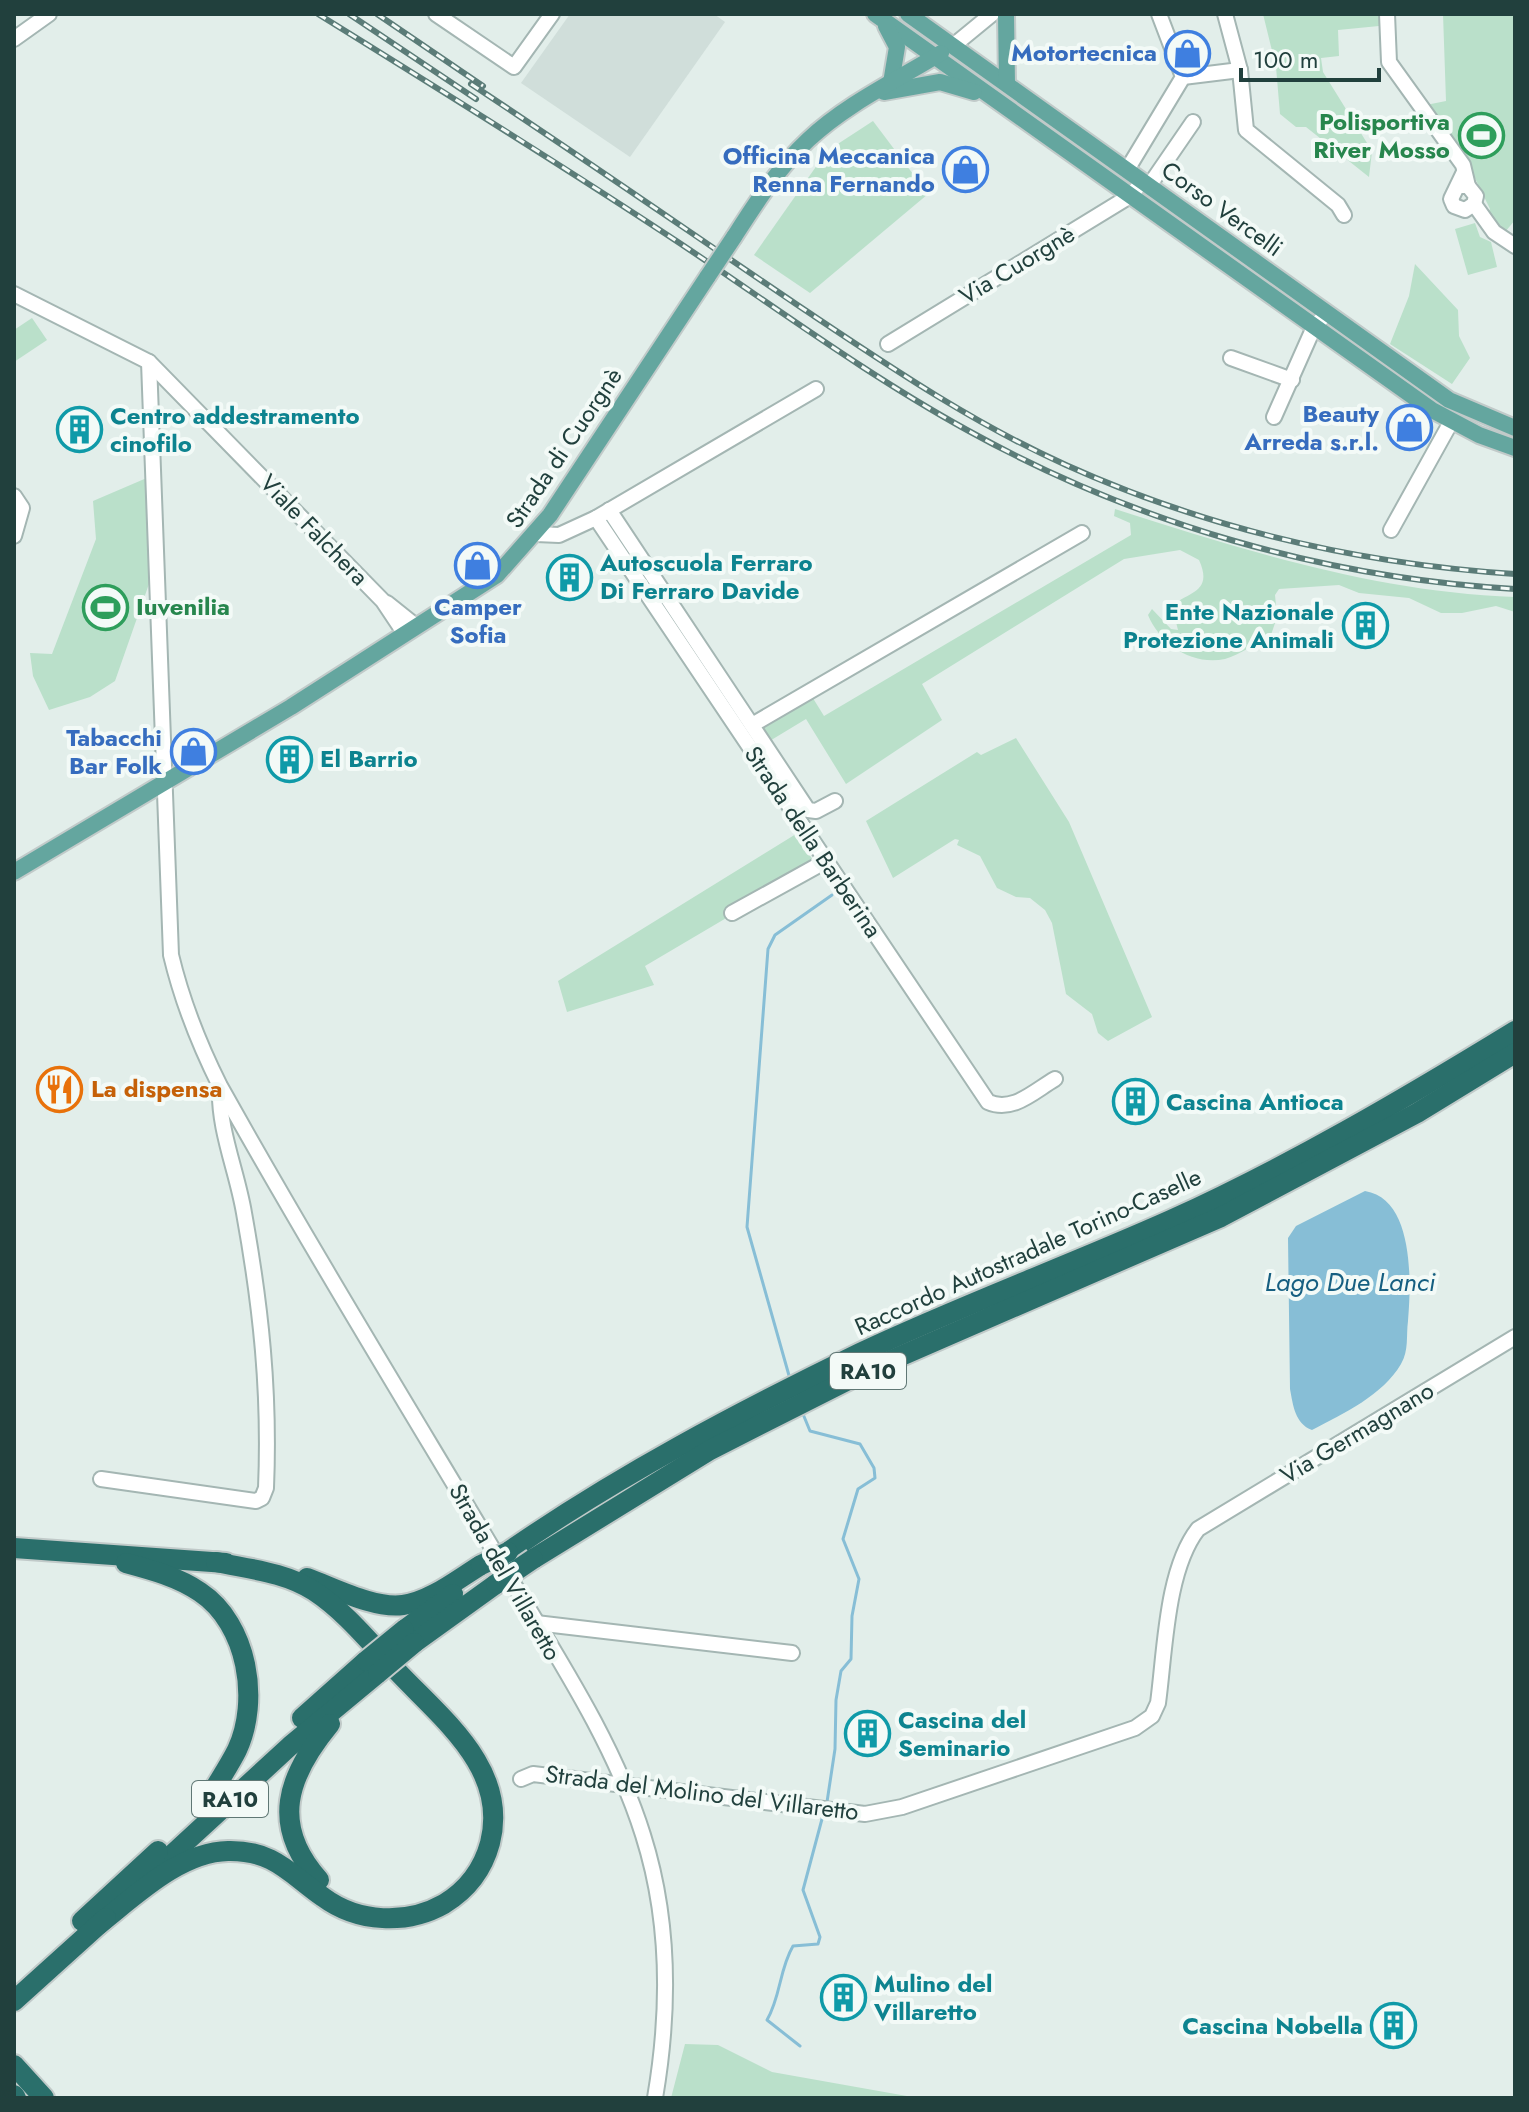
<svg xmlns="http://www.w3.org/2000/svg" width="1529" height="2112" viewBox="0 0 1529 2112" font-family="Jost,sans-serif">
<rect width="100%" height="100%" fill="#e2eeea"/>
<polygon fill="#d0deda" points="570,14 714,14 725,22 630,157 521,83"/>
<g fill="#bae0ca">
<polygon points="1263,14 1379,14 1379,26 1338,30 1339,56 1321,58 1323,72 1372,151 1369,177 1306,127 1296,127 1280,114 1276,67"/>
<polygon points="1443,14 1515,14 1515,220 1505,232 1498,229 1488,213 1490,209 1469,166 1426,105 1446,101"/>
<polygon points="873,121 928,194 810,293 754,255 827,151"/>
<polygon points="1475,223 1480,237 1491,242 1497,267 1468,275 1455,229"/>
<polygon points="1415,264 1458,310 1459,336 1470,358 1452,384 1390,344 1409,296"/>
<polygon points="32,318 47,340 14,362 14,330"/>
<polygon points="149,477 157,561 115,681 90,697 49,710 33,676 30,653 52,654 96,539 93,501"/>
<path d="M1115 509C1246 551 1376 592 1515 597V612L1496 606 1462 613H1441L1409 598 1359 593 1339 585 1279 589 1275 595 1277 617 1271 635C1257 642 1240 655 1225 659 1192 666 1160 644 1148 615L1152 609 1171 629 1178 630 1172 606C1187 592 1214 593 1199 560L1180 550 1124 559 922 684 942 720 846 784 806 719 768 742 760 724 811 695 824 716 1131 535 1130 523 1114 516Z"/>
<polygon points="1016,738 1069,822 1152,1017 1108,1041 1098,1033 1092,1014 1066,994 1052,923 1045,910 1030,898 1016,897 997,888 980,856 957,845 959,840 955,839 893,878 866,821 977,752 981,755"/>
<polygon points="796,834 816,865 645,966 654,985 567,1012 558,981"/>
<polygon points="685,2044 718,2045 772,2072 918,2098 671,2098"/>
</g>
<path fill="#87bed6" d="M1365 1191C1415 1199 1411 1285 1408 1321 1406 1336 1409 1350 1401 1364 1383 1395 1343 1414 1312 1430 1295 1424 1293 1405 1290 1389L1288 1238 1296 1226Z"/>
<g fill="none" stroke-linecap="round" stroke-linejoin="round">
<g stroke="#87bed6" stroke-width="3">
<polyline points="790,1379 747,1227 768,949 775,935 832,895"/>
<polyline points="803,1414 810,1431 860,1444 874,1468 875,1478 858,1489 843,1539 859,1579 852,1616 851,1659 841,1671 836,1700 835,1749 827,1802"/>
<path d="M800 2046 767 2020C781 1996 779 1970 793 1946L818 1944 820 1937 803 1890 822 1819"/>
</g>
<defs>
<g id="minor">
<polyline points="436,14 514,67 552,14"/>
<polyline points="1225,14 1240,70 1246,130 1338,205 1344,215"/>
<polyline points="1387,14 1389,62 1463,165 1468,186"/>
<polyline points="14,39 49,14"/>
<polyline points="953,46 992,14"/>
<polyline points="1183,77 1240,70"/>
<polyline points="1127,170 1183,77 1159,14"/>
<polyline points="1149,186 1193,122"/>
<polyline points="1460,186 1468,186 1476,196 1474,204 1465,210 1454,206 1451,199 1464,172"/>
<polyline points="1474,204 1494,232 1515,246"/>
<polyline points="14,294 149,362 383,601 405,634"/>
<polyline points="888,344 1130,196 1137,188"/>
<polyline points="1231,358 1292,380"/>
<path d="M149 362 171 955C182 1001 199 1044 220 1086 309 1245 404 1400 497 1556 549 1645 612 1736 643 1835 670 1920 670 2010 655 2098"/>
<polyline points="1274,417 1314,327 1326,314"/>
<polyline points="14,496 22,508 14,536"/>
<polyline points="609,510 808,810 816,811 835,801"/>
<path d="M596 518 988 1102C1013 1113 1034 1091 1055 1079"/>
<polyline points="1391,530 1451,422"/>
<polyline points="536,534 559,535 596,518 816,389"/>
<polyline points="387,603 417,627"/>
<polyline points="752,725 1082,533"/>
<polyline points="732,913 826,861"/>
<path d="M101 1479 256 1501 262 1498 266 1488C270 1392 261 1307 244 1213 237 1171 218 1129 220 1087"/>
<polyline points="536,1623 792,1653"/>
<path d="M521 1779 533 1774 865 1814 902 1807 1135 1728 1152 1716 1158 1703C1165 1652 1166 1570 1198 1529L1515 1337"/>
</g>
<g id="major">
<polyline points="875,14 1432,410 1479,435 1515,448"/>
<polyline points="908,14 1449,400 1515,428"/>
<polyline points="1006,14 1007,84"/>
<polyline points="886,26 897,47 891,83"/>
<polyline points="884,92 940,82 974,92"/>
<path d="M734 237C756 203 778 168 808 140 846 104 897 80 941 53"/>
<polyline points="14,872 291,707 497,575 550,515 708,276"/>
</g>
<g id="highway">
<polyline points="14,1548 226,1563"/>
<path d="M508 1552C619 1475 739 1412 860 1353 962 1305 1068 1266 1171 1220 1290 1166 1404 1099 1515 1031"/>
<polyline points="533,1559 710,1450 864,1372 1221,1217 1417,1113 1515,1053"/>
<path d="M126 1563C152 1570 178 1577 200 1592 248 1624 260 1701 237 1750 227 1770 213 1789 203 1809"/>
<path d="M307 1578C335 1588 374 1609 403 1605 431 1601 458 1579 481 1565"/>
<polyline points="404,1630 453,1594"/>
<polyline points="414,1643 496,1584"/>
<polyline points="302,1718 366,1661"/>
<polyline points="152,1873 290,1746 378,1673"/>
<path d="M319 1880C270 1825 287 1776 330 1724"/>
<polyline points="82,1921 158,1851"/>
<path d="M98 1925C134 1897 179 1852 228 1851 274 1850 290 1874 323 1897 358 1923 407 1925 444 1904 467 1890 483 1869 490 1843 509 1769 442 1719 397 1671 371 1644 346 1612 314 1591 285 1572 248 1569 216 1562"/>
<polyline points="14,2001 106,1918"/>
<polyline points="14,2065 44,2098"/>
<polyline points="14,2095 16,2098"/>
</g>
</defs>
<use href="#minor" stroke="#a4b6b3" stroke-width="18"/>
<use href="#major" stroke="#c1cac9" stroke-width="20"/>
<use href="#highway" stroke="#c1cac9" stroke-width="24"/>
<use href="#minor" stroke="#fff" stroke-width="14"/>
<use href="#major" stroke="#64a69f" stroke-width="16"/>
<use href="#highway" stroke="#2a6f6b" stroke-width="20"/>
<defs>
<g id="rail">
<path d="M318 14C439 89 560 164 678 242 774 306 867 375 967 430 1135 523 1323 578 1515 589"/>
<polyline points="349,14 476,99"/>
<polyline points="377,14 483,86"/>
<path d="M471 84C580 156 688 231 796 304 883 362 970 422 1066 465 1208 529 1360 564 1515 574"/>
</g>
</defs>
<use href="#rail" stroke="#5b7c78" stroke-width="6"/>
<use href="#rail" stroke="#f3faf7" stroke-width="3" stroke-dasharray="9" stroke-linecap="butt"/>
<defs>
<polyline id="major-bridge" points="708,276 734,237"/>
<g id="highway-bridge">
<polyline points="481,1565 508,1552"/>
<polyline points="496,1584 533,1559"/>
<polyline points="366,1661 404,1630"/>
<polyline points="378,1673 414,1643"/>
</g>
</defs>
<use href="#major-bridge" stroke="#c1cac9" stroke-width="20" stroke-linecap="butt"/>
<use href="#highway-bridge" stroke="#c1cac9" stroke-width="24" stroke-linecap="butt"/>
<use href="#major-bridge" stroke="#64a69f" stroke-width="16"/>
<use href="#highway-bridge" stroke="#2a6f6b" stroke-width="20"/>
</g>
<defs>
<symbol id="shop-ring" viewBox="-11 -11 22 22"><circle r="9.5" fill="#f3faf7" stroke="#3f7fe0" stroke-width="1.5"/><path d="M-5-2.5h2.3a2.7 3.5 0 0 1 5.4 0H5L5.5 6h-11ZM-1.5-2.5h3a1.5 2.3 0 0 0-3 0Z" fill="#3f7fe0"/></symbol>
<symbol id="stadium-ring" viewBox="-11 -11 22 22"><circle r="9.5" fill="#f3faf7" stroke="#2e9e5b" stroke-width="1.5"/><path d="M0-5a6.5 5 0 1 0 0 10a6.5 5 0 1 0 0-10ZM-3.5-1.8h7v3.6h-7Z" fill="#2e9e5b"/></symbol>
<symbol id="building-ring" viewBox="-11 -11 22 22"><circle r="9.5" fill="#f3faf7" stroke="#0f9aa8" stroke-width="1.5"/><path d="M-4-6H4V6H1V3H-1V6H-4ZM-2.5-4.3h1.7v1.8h-1.7ZM.8-4.3h1.7v1.8H.8ZM-2.5-1h1.7V.8h-1.7ZM.8-1h1.7V.8H.8Z" fill="#0f9aa8"/></symbol>
<symbol id="restaurant-ring" viewBox="-11 -11 22 22"><circle r="9.5" fill="#f3faf7" stroke="#e8710a" stroke-width="1.5"/><path d="M-5-6h1v4h1v-4h1v4h1v-4h1v5L-1.5 .5V6h-2V.5L-5-1ZM5-6V6H3V1.5H1.5Q1.5-4 5-6Z" fill="#e8710a"/></symbol>
</defs>
<g fill-rule="evenodd">
<use href="#shop-ring" x="1162" y="28" width="51" height="51"/>
<use href="#stadium-ring" x="1456" y="110" width="51" height="51"/>
<use href="#shop-ring" x="940" y="144" width="51" height="51"/>
<use href="#shop-ring" x="1384" y="402" width="51" height="51"/>
<use href="#building-ring" x="54" y="404" width="51" height="51"/>
<use href="#shop-ring" x="452" y="540" width="51" height="51"/>
<use href="#building-ring" x="544" y="552" width="51" height="51"/>
<use href="#stadium-ring" x="80" y="582" width="51" height="51"/>
<use href="#building-ring" x="1340" y="600" width="51" height="51"/>
<use href="#shop-ring" x="168" y="726" width="51" height="51"/>
<use href="#building-ring" x="264" y="734" width="51" height="51"/>
<use href="#restaurant-ring" x="34" y="1064" width="51" height="51"/>
<use href="#building-ring" x="1110" y="1076" width="51" height="51"/>
<use href="#building-ring" x="842" y="1708" width="51" height="51"/>
<use href="#building-ring" x="818" y="1972" width="51" height="51"/>
<use href="#building-ring" x="1368" y="2000" width="51" height="51"/>
</g>
<g text-anchor="middle" stroke-width="8" stroke-linejoin="round" paint-order="stroke">
<g fill="#f3faf7" stroke="#607875" stroke-width="2">
<rect x="830" y="1353" width="76" height="36" rx="6"/>
<rect x="192" y="1781" width="76" height="36" rx="6"/>
</g>
<g font-size="22" font-weight="bold" fill="#21403d">
<text x="868" y="1379">RA10</text>
<text x="230" y="1807">RA10</text>
</g>
<g font-size="24" font-weight="bold" fill="#366cbe" stroke="#f3faf7" text-anchor="end">
<text x="1157" y="61">Motortecnica</text>
<text x="935" y="164">Officina Meccanica<tspan x="935" dy="28">Renna Fernando</tspan></text>
<text x="1379" y="422">Beauty<tspan x="1379" dy="28">Arreda s.r.l.</tspan></text>
<text x="478" y="615" text-anchor="middle">Camper<tspan x="478" dy="28">Sofia</tspan></text>
<text x="162" y="746">Tabacchi<tspan x="162" dy="28">Bar Folk</tspan></text>
</g>
<g font-size="24" font-weight="bold" fill="#27864d" stroke="#f3faf7" text-anchor="end">
<text x="1450" y="130">Polisportiva<tspan x="1450" dy="28">River Mosso</tspan></text>
<text x="136" y="615" text-anchor="start">Iuvenilia</text>
</g>
<g font-size="24" fill="#21403d" stroke="#f3faf7">
<text transform="translate(1222 209) rotate(36)" y="8">Corso Vercelli</text>
<text transform="translate(1017 265) rotate(-31)" y="8">Via Cuorgnè</text>
<text transform="translate(564 448) rotate(-56)" y="8">Strada di Cuorgnè</text>
<text transform="translate(314 530) rotate(46)" y="8">Viale Falchera</text>
<text transform="translate(813 842) rotate(56)" y="8">Strada della Barberina</text>
<text transform="translate(1028 1252) rotate(-24)" y="8">Raccordo Autostradale Torino-Caselle</text>
<text transform="translate(1357 1433) rotate(-31)" y="8">Via Germagnano</text>
<text transform="translate(505 1572) rotate(60)" y="8">Strada del Villaretto</text>
<text transform="translate(702 1793) rotate(7)" y="8">Strada del Molino del Villaretto</text>
</g>
<g font-size="24" font-weight="bold" fill="#0d838f" stroke="#f3faf7" text-anchor="start">
<text x="110" y="424">Centro addestramento<tspan x="110" dy="28">cinofilo</tspan></text>
<text x="600" y="571">Autoscuola Ferraro<tspan x="600" dy="28">Di Ferraro Davide</tspan></text>
<text x="1334" y="620" text-anchor="end">Ente Nazionale<tspan x="1334" dy="28">Protezione Animali</tspan></text>
<text x="320" y="767">El Barrio</text>
<text x="1166" y="1110">Cascina Antioca</text>
<text x="898" y="1728">Cascina del<tspan x="898" dy="28">Seminario</tspan></text>
<text x="874" y="1992">Mulino del<tspan x="874" dy="28">Villaretto</tspan></text>
<text x="1363" y="2034" text-anchor="end">Cascina Nobella</text>
</g>
<g font-size="24" font-weight="bold" fill="#c56008" stroke="#f3faf7" text-anchor="start">
<text x="91" y="1097">La dispensa</text>
</g>
<g font-size="26" font-style="italic" fill="#165f81" stroke="#f3faf7">
<text x="1350" y="1291">Lago Due Lanci</text>
</g>
</g>
<rect width="1529" height="2112" fill="none" stroke="#21403d" stroke-width="32"/>
<path d="M1241 68v12h138v-12" fill="none" stroke="#21403d" stroke-width="4"/>
<text x="1253" y="68" font-size="24" fill="#21403d" stroke="#f3faf7" stroke-width="6" paint-order="stroke">100 m</text>
</svg>
